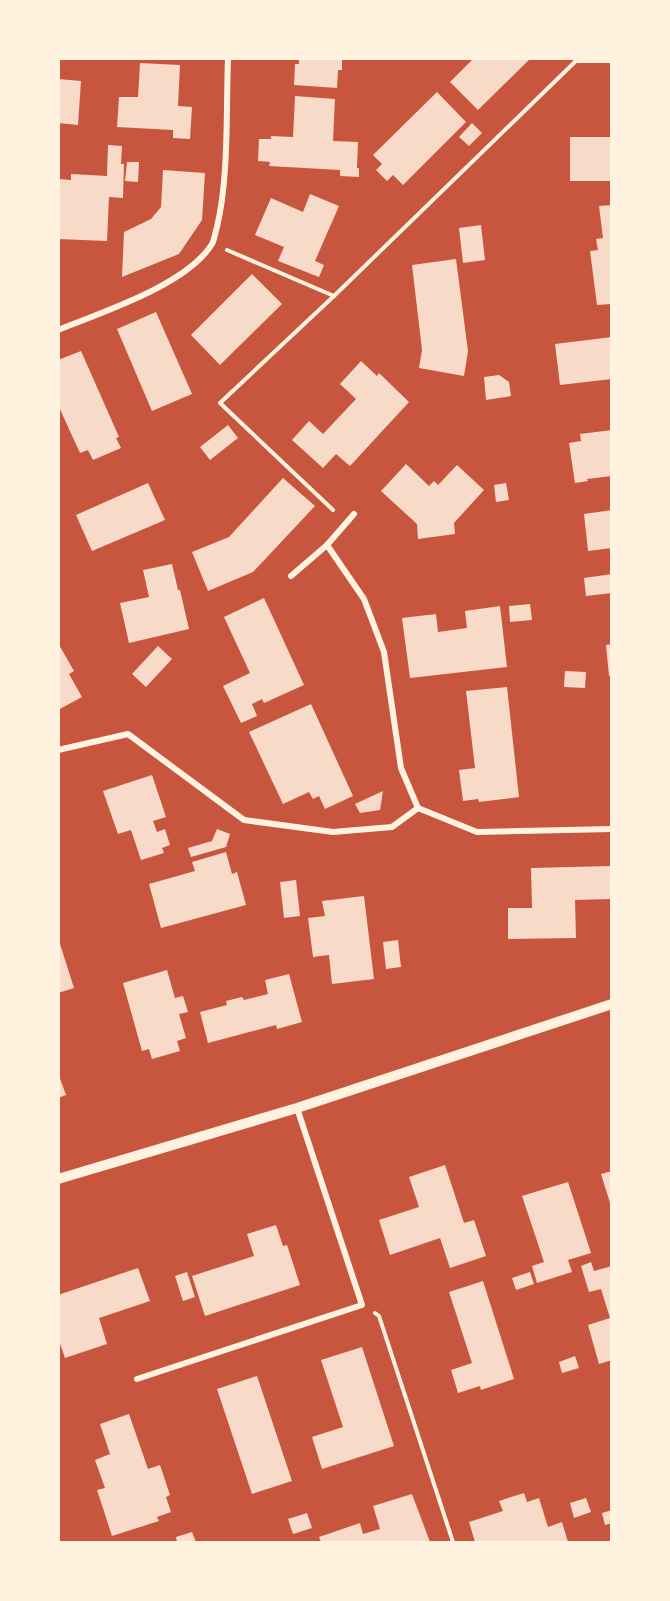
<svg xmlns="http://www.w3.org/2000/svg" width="670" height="1601" viewBox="0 0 670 1601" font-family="Cabin,sans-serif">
<rect width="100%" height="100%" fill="#c8553d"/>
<g fill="#f7dbc8">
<polygon points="299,58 342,58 342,70 338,70 337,88 294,85 295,64 299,64"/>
<polygon points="474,58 531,58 478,110 450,82"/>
<polygon points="140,63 180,65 178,106 192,107 190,139 173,138 173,130 117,127 119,97 138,97"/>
<polygon points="58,79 81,81 78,125 58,123"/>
<polygon points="437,92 466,122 403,185 393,175 387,181 376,170 382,164 373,155"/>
<polygon points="295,96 335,99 333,141 358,142 357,168 359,168 359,177 340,176 340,170 269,166 270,162 258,161 259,139 271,139 271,136 293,137"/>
<polygon points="472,123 482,133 469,146 459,137"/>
<rect x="570" y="137" width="42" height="44"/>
<polygon points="108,145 122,146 121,164 124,164 123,198 109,197 107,241 58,239 58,179 71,180 71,174 107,176"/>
<polygon points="127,162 139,162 138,182 125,181"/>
<polygon points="163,170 205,173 202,220 179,254 122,277 124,232 151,219 161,207"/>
<polygon points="310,194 339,206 315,261 324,265 319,277 278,261 284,247 255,235 271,198 303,212"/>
<polygon points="612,205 612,304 597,305 590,251 598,250 596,239 603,238 599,206"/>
<polygon points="481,225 485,260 463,263 459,228"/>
<polygon points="456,259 468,351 464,376 419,368 422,350 412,265"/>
<polygon points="252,274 282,304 220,365 191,335"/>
<polygon points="156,312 192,394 152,411 117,329"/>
<polygon points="612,337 612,379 560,385 555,344"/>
<polygon points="81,351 119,437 116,438 121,448 93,460 88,450 80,453 58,405 58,360"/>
<polygon points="361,361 377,376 379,373 409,402 350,466 336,454 323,468 292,440 309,421 323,434 356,399 340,384"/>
<polygon points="499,375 509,382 511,396 486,400 484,377"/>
<polygon points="228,425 238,438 210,460 200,447"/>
<polygon points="612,430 612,476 587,479 588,481 575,483 569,443 581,441 580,434"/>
<polygon points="406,464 429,486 434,481 438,485 457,465 484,490 454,523 455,534 418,539 417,524 381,491"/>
<polygon points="283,478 315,506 253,572 208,591 192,552 229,537"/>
<polygon points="148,483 165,520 92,551 76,515"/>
<polygon points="506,483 509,500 496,502 494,485"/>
<polygon points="612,510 612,548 588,551 584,514"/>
<polygon points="172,564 178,590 180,590 189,629 129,643 120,603 149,597 143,570"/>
<polygon points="612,574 612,593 586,596 584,578"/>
<polygon points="264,598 304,685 264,703 262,699 252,704 257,716 241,723 223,686 250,673 224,617"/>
<polygon points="530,604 532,620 510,622 509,606"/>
<polygon points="500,606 507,667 410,678 402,618 436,614 438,632 467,628 465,611"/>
<polygon points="58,643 74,671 69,674 82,697 58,710"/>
<polygon points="612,644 612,675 609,676 606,645"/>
<polygon points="158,646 172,659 146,687 132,674"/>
<polygon points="565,671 586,672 585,688 564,687"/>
<polygon points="507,687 519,797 479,802 478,799 463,801 459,770 475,768 466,691"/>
<polygon points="311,704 353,796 325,809 319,796 313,799 309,792 283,804 249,732"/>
<polygon points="152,775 166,817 153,821 157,832 165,829 170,845 162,848 164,853 141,860 131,830 118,834 103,791"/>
<polygon points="383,791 380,810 360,813 355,804"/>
<polygon points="217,829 230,834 226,847 191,857 188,848 212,841"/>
<polygon points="226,852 232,874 237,872 246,905 161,928 149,884 195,871 192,862"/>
<polygon points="610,866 611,899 575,900 576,938 508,939 508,908 532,908 531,868"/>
<polygon points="296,880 300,916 284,918 280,882"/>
<polygon points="364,896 374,979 332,984 329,955 313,957 308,918 325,916 322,901"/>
<polygon points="398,940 401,967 386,969 383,942"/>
<polygon points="60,944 74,988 58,993 58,945"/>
<polygon points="167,970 175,998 183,996 188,1012 179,1014 186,1038 177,1041 180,1051 152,1059 149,1049 142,1051 123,983"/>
<polygon points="289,974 302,1022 277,1029 276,1025 208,1043 200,1012 227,1005 226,1001 242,997 244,1000 268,994 265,980"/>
<polygon points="58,1073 66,1095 58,1098"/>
<polygon points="445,1165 464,1223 474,1220 486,1256 450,1268 440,1238 390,1255 379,1220 419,1207 409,1177"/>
<polygon points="612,1171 612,1206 611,1206 601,1174"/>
<polygon points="568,1182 591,1253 568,1260 572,1272 537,1283 532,1266 544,1262 522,1196"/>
<polygon points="276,1225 283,1246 287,1245 300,1285 205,1316 192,1276 254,1256 247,1234"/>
<polygon points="591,1262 594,1271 612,1266 612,1360 599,1364 588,1325 610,1318 601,1289 589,1292 581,1266"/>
<polygon points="138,1268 150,1301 99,1318 107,1344 65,1358 58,1338 58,1295"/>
<polygon points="187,1272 195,1297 183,1301 175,1276"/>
<polygon points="530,1272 534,1284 516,1290 512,1278"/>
<polygon points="483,1281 514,1379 481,1390 480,1386 458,1393 451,1370 472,1363 449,1292"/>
<polygon points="362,1347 394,1446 322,1469 312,1437 343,1427 321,1360"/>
<polygon points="575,1356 579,1368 562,1373 559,1362"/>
<polygon points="257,1376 292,1481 252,1494 217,1389"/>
<polygon points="129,1414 148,1469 160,1465 170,1495 166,1497 171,1512 157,1517 159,1521 112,1536 97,1490 105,1488 95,1460 110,1454 100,1424"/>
<polygon points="524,1493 527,1502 539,1498 548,1527 562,1522 568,1542 475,1542 469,1522 503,1511 499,1501"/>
<polygon points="412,1494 430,1542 321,1542 319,1537 360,1523 363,1534 380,1529 373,1506"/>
<polygon points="586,1498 591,1512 574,1518 570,1503"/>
<polygon points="612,1510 612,1523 605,1525 602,1513"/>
<polygon points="307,1513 312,1528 293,1534 288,1519"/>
<polygon points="192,1532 196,1542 177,1542 176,1537"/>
</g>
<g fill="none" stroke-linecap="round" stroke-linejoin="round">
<g stroke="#fff3e0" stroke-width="4">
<polyline points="574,58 576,61 612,61"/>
<polyline points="227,250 334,296"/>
<polyline points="333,510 220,403 334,296 579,58"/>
<polyline points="375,1313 379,1316 453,1542"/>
</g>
<g stroke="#fff3e0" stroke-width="6">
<path d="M58 330C102 312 187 285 212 244 215 239 215 232 217 227 229 177 226 111 228 58"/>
<polyline points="327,545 364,599 384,652 401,768 418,808 477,832 612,829"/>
<polyline points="291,576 327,545 354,514"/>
<polyline points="58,750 128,734 244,820 333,832 392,827 418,808"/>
<polyline points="137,1379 362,1305 297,1108"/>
</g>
<polyline stroke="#fff3e0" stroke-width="10" points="58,1179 297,1108 612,1004"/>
</g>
<rect width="670" height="1601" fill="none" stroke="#fff3e0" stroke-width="120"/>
</svg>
